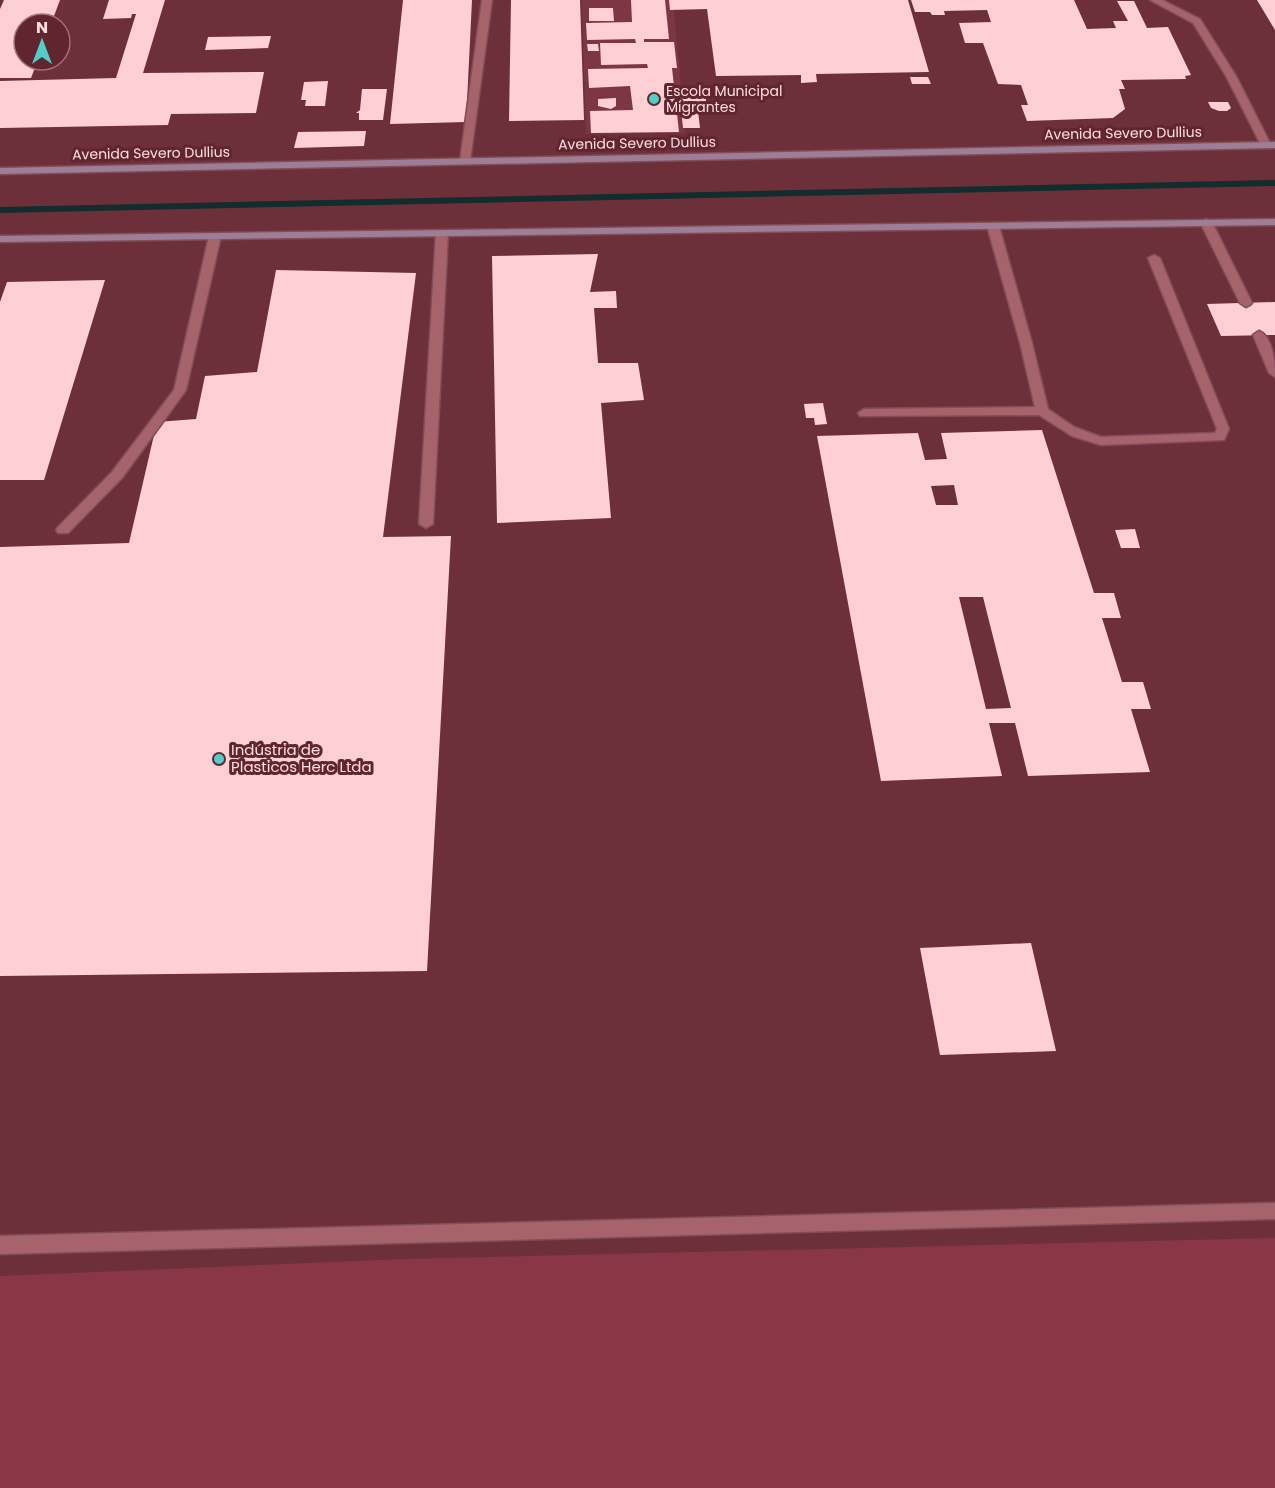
<svg xmlns="http://www.w3.org/2000/svg" width="1275" height="1488" viewBox="0 0 1275 1488" font-family="Poppins,sans-serif">
<rect width="100%" height="100%" fill="#6d303b"/>
<polygon fill="#7d3744" points="582,0 673,0 685,133 586,134"/>
<polygon fill="#893646" points="1275,1238 1275,1488 0,1488 0,1276 406,1259"/>
<g fill="none" stroke-linecap="round" stroke-linejoin="round">
<polygon fill="#122d2c" fill-rule="evenodd" points="1275,180 1275,186 0,213 0,207"/>
</g>
<g fill="#fed0d5" fill-rule="evenodd">
<polygon points="4,0 60,0 51,24 24,24 24,60 38,60 31,78 0,78 0,9"/>
<polygon points="109,0 165,0 143,73 264,72 256,113 171,114 168,125 0,128 0,81 116,78 136,14 132,14 131,18 103,19"/>
<polygon points="403,0 472,0 466,122 390,124"/>
<polygon points="511,0 580,0 584,120 509,121"/>
<polygon points="631,0 665,0 669,39 644,39 644,42 674,42 677,68 672,68 679,132 591,133 590,111 633,110 630,86 589,88 588,69 648,68 647,64 601,65 600,43 636,43 635,39 587,40 586,23 632,22"/>
<polygon points="669,0 908,0 929,72 816,74 817,82 801,83 801,75 716,76 707,9 670,10"/>
<polygon points="911,0 1074,0 1087,29 1116,28 1113,21 1128,21 1117,1 1134,1 1147,28 1168,27 1191,75 1185,76 1186,79 1121,80 1125,89 1119,89 1125,109 1113,118 1027,121 1021,105 1028,105 1021,85 998,84 983,43 965,43 959,23 991,22 987,10 944,11 945,15 932,15 930,12 915,12"/>
<polygon points="1257,0 1275,0 1275,30"/>
<polygon points="589,8 613,8 614,21 589,21"/>
<polygon points="271,36 268,48 205,50 208,37"/>
<polygon points="587,44 598,44 599,51 588,51"/>
<polygon points="910,77 928,77 931,84 912,84"/>
<polygon points="328,81 325,106 305,106 306,100 301,100 304,82"/>
<polygon points="362,89 387,89 383,120 359,120 359,113 356,113 360,110"/>
<polygon points="679,91 705,91 707,111 698,111 700,128 683,128"/>
<polygon points="616,98 616,106 611,109 598,106 598,99"/>
<polygon points="1208,102 1228,102 1231,108 1227,111 1219,111 1211,108"/>
<polygon points="366,131 364,146 294,148 298,132"/>
<polygon points="598,254 590,292 616,291 617,308 594,308 598,363 638,363 644,400 601,403 611,518 497,523 492,256"/>
<polygon points="276,270 416,273 383,537 451,536 427,971 0,976 0,547 129,543 157,422 196,419 205,376 257,372"/>
<polygon points="105,280 44,480 0,480 0,302 7,282"/>
<polygon points="1275,302 1275,335 1221,336 1207,304"/>
<polygon points="823,403 827,424 815,425 814,418 806,418 804,404"/>
<path d="M1042 430 1094 593H1114L1121 618H1102L1122 682H1143L1151 709H1131L1150 772 1028 776 1015 723H989L1002 776 881 781 817 436 918 433 925 460 947 459 941 433ZM954 485 958 505H936L931 486ZM959 597H983L1011 708 986 709Z"/>
<polygon points="1135,529 1140,548 1121,548 1115,530"/>
<polygon points="1031,943 1056,1051 940,1055 920,948"/>
</g>
<g fill="none" stroke-linecap="round" stroke-linejoin="round">
<defs>
<g id="lane">
<polygon points="482,0 492,0 470,161 465,164 460,161"/>
<polygon points="1150,0 1162,0 1200,19 1236,76 1271,145 1270,147 1261,145 1226,76 1193,23"/>
<polygon points="1206,219 1212,222 1252,303 1250,305 1246,307 1240,303 1200,222"/>
<polygon points="993,223 999,226 1032,343 1048,409 1074,427 1101,437 1215,433 1217,429 1148,258 1154,255 1160,258 1229,429 1224,440 1101,445 1072,436 1039,415 860,416 858,413 864,409 1035,407 1020,343 987,226"/>
<polygon points="442,230 448,233 433,524 426,528 419,524 436,233"/>
<polygon points="215,233 221,236 186,390 122,478 68,533 58,533 56,530 58,527 112,472 174,390 209,236"/>
<path d="M1259 331C1273 337 1275 363 1275 377L1269 373 1253 335Z"/>
<polygon points="1275,1203 1275,1219 0,1254 0,1236"/>
</g>
<g id="secondary">
<polygon points="1275,142 1275,148 0,174 0,168"/>
<polygon points="1275,219 1275,225 0,242 0,236"/>
</g>
</defs>
<use href="#lane" stroke="#804d58" stroke-width="3"/>
<use href="#secondary" stroke="#804d58" stroke-width="3"/>
<use href="#lane" fill="#a6636c" fill-rule="evenodd"/>
<use href="#secondary" fill="#9d7e95" fill-rule="evenodd"/>
</g>
<g fill="#54cdc8" stroke="#612530" stroke-width="2">
<circle cx="654" cy="99" r="6"/>
<circle cx="219" cy="759" r="6"/>
</g>
<g text-anchor="middle" stroke-width="6" stroke-linejoin="round" paint-order="stroke">
<g font-size="14" fill="#fedee2" stroke="#612530" text-anchor="start">
<text x="666" y="96">Escola Municipal<tspan x="666" dy="16">Migrantes</tspan></text>
</g>
<g font-size="14" fill="#fedee2" stroke="#612530">
<text transform="translate(1123 133) rotate(-1)" y="5">Avenida Severo Dullius</text>
<text transform="translate(637 143) rotate(-1)" y="5">Avenida Severo Dullius</text>
<text transform="translate(151 153) rotate(-1)" y="5">Avenida Severo Dullius</text>
</g>
<g font-size="15" fill="#fedee2" stroke="#612530" text-anchor="start">
<text x="231" y="755">Indústria de<tspan x="231" dy="17">Plasticos Herc Ltda</tspan></text>
</g>
</g>
<g transform="translate(42 42)"><circle r="28" fill="#612530" stroke="#a06f77" stroke-width="1.5"/>
<path d="M0-4.5L10 22L0 15L-10 22Z" fill="#54cdc8"/>
<text y="-9" font-size="16" font-weight="bold" text-anchor="middle" fill="#fedee2">N</text>
</g>
</svg>
